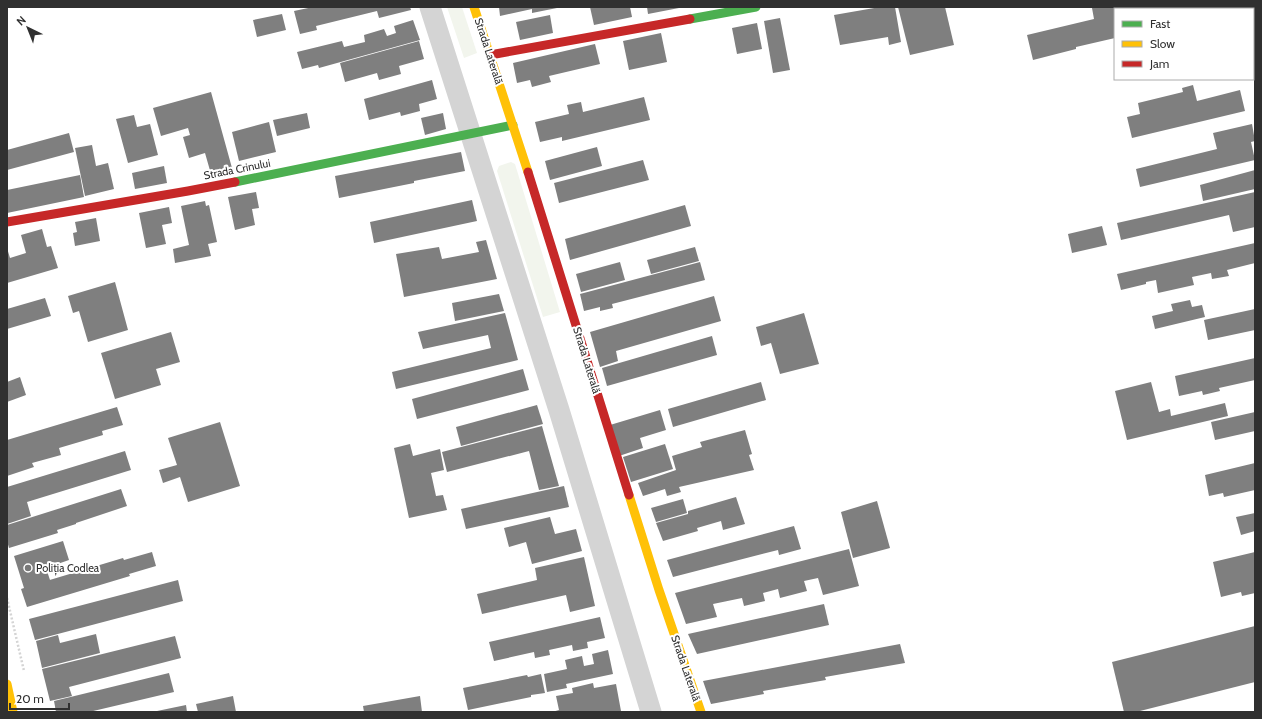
<svg xmlns="http://www.w3.org/2000/svg" width="1262" height="719" viewBox="0 0 1262 719" font-family="Cabin,sans-serif">
<rect width="100%" height="100%" fill="#fff"/>
<g fill="#f2f5ed">
<polygon points="447,7 462,7 477,53 464,58"/>
<polygon points="511,162 515,164 560,312 543,317 497,171 499,166"/>
</g>
<g fill="#7f7f7f">
<polygon points="313,7 410,7 411,10 379,18 377,11 316,26 317,30 300,34 294,11"/>
<polygon points="499,7 557,7 557,8 532,13 532,9 500,16"/>
<polygon points="590,7 630,7 632,17 594,25"/>
<polygon points="647,7 679,7 679,8 648,14"/>
<polygon points="880,7 895,7 901,42 889,45 888,37 840,45 834,15"/>
<polygon points="898,7 945,7 954,45 910,55"/>
<polygon points="1096,7 1128,7 1129,9 1115,9 1115,38 1076,47 1076,49 1033,60 1027,35 1094,19 1092,8"/>
<polygon points="1152,7 1222,7 1222,9 1147,9"/>
<polygon points="282,14 286,30 257,37 253,20"/>
<polygon points="550,15 553,33 520,40 516,22"/>
<polygon points="780,18 790,70 773,73 764,21"/>
<polygon points="413,20 420,40 319,68 318,65 302,69 297,52 342,41 344,47 365,42 364,35 384,29 387,36 396,33 394,26"/>
<polygon points="757,23 762,49 737,54 732,28"/>
<polygon points="661,33 667,62 629,70 623,41"/>
<polygon points="419,41 424,59 399,66 401,74 379,80 377,73 345,82 340,63"/>
<polygon points="595,44 600,64 549,76 551,82 532,87 530,80 517,83 513,63"/>
<polygon points="432,80 437,99 419,104 420,111 401,116 400,112 369,120 364,99"/>
<polygon points="1193,85 1197,101 1240,90 1245,111 1132,138 1127,117 1140,114 1138,103 1183,92 1182,88"/>
<polygon points="211,92 232,168 211,174 205,153 189,158 183,137 190,135 188,128 161,136 153,108"/>
<polygon points="644,97 650,120 562,141 562,137 540,142 535,122 569,114 567,105 581,102 583,112"/>
<polygon points="307,113 310,128 277,136 273,120"/>
<polygon points="443,113 446,129 425,135 421,118"/>
<polygon points="134,115 137,127 150,124 158,155 128,163 116,119"/>
<polygon points="269,122 276,152 239,161 232,132"/>
<polygon points="1252,124 1255,141 1251,142 1255,160 1140,187 1136,169 1217,149 1213,133"/>
<polygon points="69,133 74,152 7,170 7,150"/>
<polygon points="92,145 96,166 108,163 114,189 85,196 75,148"/>
<polygon points="597,147 602,166 550,180 545,161"/>
<polygon points="461,152 465,171 414,181 414,183 339,198 335,176"/>
<polygon points="643,160 649,180 559,203 554,183"/>
<polygon points="164,166 167,183 135,189 132,173"/>
<polygon points="1255,170 1255,189 1203,201 1200,185"/>
<polygon points="80,175 84,197 7,213 7,190"/>
<polygon points="256,192 259,208 252,209 255,225 235,230 228,197"/>
<polygon points="1255,192 1255,227 1233,232 1229,215 1121,240 1117,223"/>
<polygon points="472,200 477,221 374,243 370,222"/>
<polygon points="205,201 206,206 209,205 217,242 208,244 211,256 175,263 173,249 189,245 181,206"/>
<polygon points="685,205 691,226 570,260 565,239"/>
<polygon points="169,207 172,223 162,225 166,244 146,248 139,213"/>
<polygon points="96,218 100,241 75,246 73,233 77,232 75,222"/>
<polygon points="1102,226 1107,245 1072,253 1068,234"/>
<polygon points="42,229 47,247 51,246 58,268 7,283 7,248 10,258 26,253 21,235"/>
<polygon points="486,240 497,279 404,297 396,254 439,247 442,259 479,252 476,242"/>
<polygon points="1255,243 1255,263 1227,270 1229,276 1212,279 1211,273 1192,277 1194,285 1158,293 1156,280 1146,282 1146,284 1121,290 1117,274"/>
<polygon points="695,247 699,261 651,274 647,260"/>
<polygon points="620,262 625,280 581,292 576,274"/>
<polygon points="700,262 705,280 612,304 613,308 600,311 600,307 584,311 580,294"/>
<polygon points="115,282 128,330 88,342 79,311 73,313 68,296"/>
<polygon points="499,294 504,311 455,321 452,303"/>
<polygon points="714,296 721,321 616,351 618,361 600,367 590,332"/>
<polygon points="45,298 51,316 7,329 7,309"/>
<polygon points="1190,300 1192,307 1202,305 1205,317 1155,329 1152,316 1173,311 1171,304"/>
<polygon points="1255,309 1255,330 1208,340 1204,320"/>
<polygon points="505,313 518,360 396,389 392,372 491,348 488,335 423,349 418,332"/>
<polygon points="804,313 819,364 780,374 771,343 761,346 756,327"/>
<polygon points="171,332 180,362 156,369 161,385 115,399 101,353"/>
<polygon points="712,336 717,355 607,386 602,368"/>
<polygon points="1255,358 1255,380 1219,388 1220,391 1203,395 1202,391 1179,396 1175,376"/>
<polygon points="523,369 529,390 417,419 412,399"/>
<polygon points="20,377 26,395 7,402 7,382"/>
<polygon points="761,382 766,400 673,427 668,409"/>
<polygon points="1151,382 1159,412 1170,409 1171,416 1225,403 1228,416 1127,440 1115,391"/>
<polygon points="537,405 543,424 461,446 456,427"/>
<polygon points="117,407 123,425 102,431 103,435 59,448 61,455 32,463 34,467 7,476 7,440"/>
<polygon points="660,410 666,430 640,438 643,448 619,456 610,425"/>
<polygon points="1255,412 1255,431 1215,440 1211,422"/>
<polygon points="220,422 240,486 188,502 180,477 163,483 159,470 177,465 168,438"/>
<polygon points="542,426 559,486 539,490 529,451 447,472 442,452"/>
<polygon points="745,430 752,454 749,455 754,470 679,487 681,492 667,496 665,489 643,496 638,483 676,470 672,456 702,447 700,442"/>
<polygon points="410,444 413,456 440,449 444,470 431,473 436,496 443,495 447,510 409,518 394,448"/>
<polygon points="665,444 673,469 631,482 623,457"/>
<polygon points="125,451 131,470 27,502 31,516 7,524 7,487"/>
<polygon points="1255,463 1255,490 1224,497 1223,493 1209,496 1205,475"/>
<polygon points="564,486 569,507 466,529 461,509"/>
<polygon points="121,489 127,506 76,523 76,524 57,530 58,533 9,548 7,541 7,525"/>
<polygon points="736,497 745,524 723,530 721,521 697,528 698,531 663,541 656,523 688,514 688,511"/>
<polygon points="683,499 687,513 656,522 651,508"/>
<polygon points="877,501 890,548 853,558 841,512"/>
<polygon points="1255,513 1255,531 1241,535 1236,517"/>
<polygon points="550,517 555,534 576,529 582,551 532,564 526,542 509,547 504,528"/>
<polygon points="794,526 801,549 779,555 778,550 673,577 667,560"/>
<polygon points="63,541 69,560 46,568 50,580 43,582 123,558 124,560 152,552 156,566 129,574 130,576 27,607 21,589 24,588 14,556"/>
<polygon points="849,549 859,586 823,595 818,578 804,581 807,591 780,598 778,589 763,593 765,601 744,606 742,598 713,604 717,617 686,624 675,593"/>
<polygon points="1255,552 1255,593 1242,596 1241,592 1221,597 1213,562"/>
<polygon points="584,557 595,606 570,612 566,595 482,614 477,594 537,580 535,568"/>
<polygon points="178,580 183,601 35,640 29,619"/>
<polygon points="824,604 829,625 697,654 688,634"/>
<polygon points="600,617 605,638 587,642 588,648 573,651 572,645 549,650 550,655 535,658 534,652 494,661 489,642"/>
<polygon points="1255,626 1255,682 1136,712 1124,712 1112,662"/>
<polygon points="96,634 100,653 42,668 36,641 58,635 60,643"/>
<polygon points="175,636 181,658 69,687 72,696 50,701 42,669"/>
<polygon points="900,644 905,663 825,677 826,680 763,691 764,694 711,704 703,681"/>
<polygon points="608,650 613,674 566,684 567,688 547,692 544,674 567,669 565,660 582,656 584,666 594,664 592,654"/>
<polygon points="169,673 174,692 89,712 56,712 54,701"/>
<polygon points="541,674 545,693 531,695 531,697 468,710 463,688 527,675 528,677"/>
<polygon points="593,683 594,688 616,684 621,711 615,712 552,712 559,710 556,696 573,693 572,688"/>
<polygon points="233,696 236,712 198,712 196,704"/>
<polygon points="420,696 422,712 364,712 363,706"/>
<polygon points="186,705 187,712 158,712 157,711"/>
</g>
<g fill="none" stroke-linecap="round" stroke-linejoin="round">
<polyline stroke="#d4d4d4" stroke-width="2.5" stroke-dasharray="2 2" stroke-linecap="butt" points="7,598 24,671"/>
<polyline stroke="#d4d4d4" stroke-width="21" points="430,7 559,410 651,712"/>
<g stroke="#4caf50" stroke-width="9">
<polyline points="690,19 756,7"/>
<polyline points="235,182 513,125"/>
</g>
<g stroke="#ffc107" stroke-width="9">
<polyline points="474,7 528,172"/>
<polyline points="629,495 659,590 701,712"/>
<polyline points="7,684 13,712"/>
</g>
<g stroke="#c62828" stroke-width="9">
<polyline points="490,55 690,19"/>
<polyline points="528,172 629,495"/>
<polyline points="7,222 188,191 235,182"/>
</g>
</g>
<circle fill="#787878" stroke="#fff" stroke-width="1.5" cx="28" cy="568" r="4"/>
<g text-anchor="middle" stroke-width="4" stroke-linejoin="round" paint-order="stroke">
<g font-size="11" fill="#303030" stroke="#fff">
<text transform="translate(489 51) rotate(72)" y="4">Strada Laterală</text>
<text transform="translate(237 169) rotate(-11)" y="4">Strada Crinului</text>
<text transform="translate(587 360) rotate(73)" y="4">Strada Laterală</text>
<text transform="translate(686 668) rotate(71)" y="4">Strada Laterală</text>
</g>
<g font-size="11" fill="#303030" stroke="#fff" text-anchor="start">
<text x="36" y="572">Poliția Codlea</text>
</g>
</g>
<rect width="1262" height="719" fill="none" stroke="#303030" stroke-width="16"/>
<rect x="1114" y="8" width="140" height="72" fill="#ffffff" stroke="#acacac"/>
<rect x="1122" y="21" width="20" height="6" fill="#4caf50" stroke="#acacac"/>
<text x="1150" y="28" font-size="12" fill="#303030">Fast</text>
<rect x="1122" y="41" width="20" height="6" fill="#ffc107" stroke="#acacac"/>
<text x="1150" y="48" font-size="12" fill="#303030">Slow</text>
<rect x="1122" y="61" width="20" height="6" fill="#c62828" stroke="#acacac"/>
<text x="1150" y="68" font-size="12" fill="#303030">Jam</text>
<g transform="translate(28 28) rotate(317)" stroke="#ffffff" stroke-width="3" paint-order="stroke">
<path d="M0-3L7 15L0 10L-7 15Z" fill="#303030"/>
<text y="-6" font-size="11" font-weight="bold" text-anchor="middle" fill="#303030">N</text>
</g>
<path d="M10 703v6h59v-6" fill="none" stroke="#303030" stroke-width="2"/>
<text x="16" y="703" font-size="12" fill="#303030" stroke="#ffffff" stroke-width="3" paint-order="stroke">20 m</text>
</svg>
